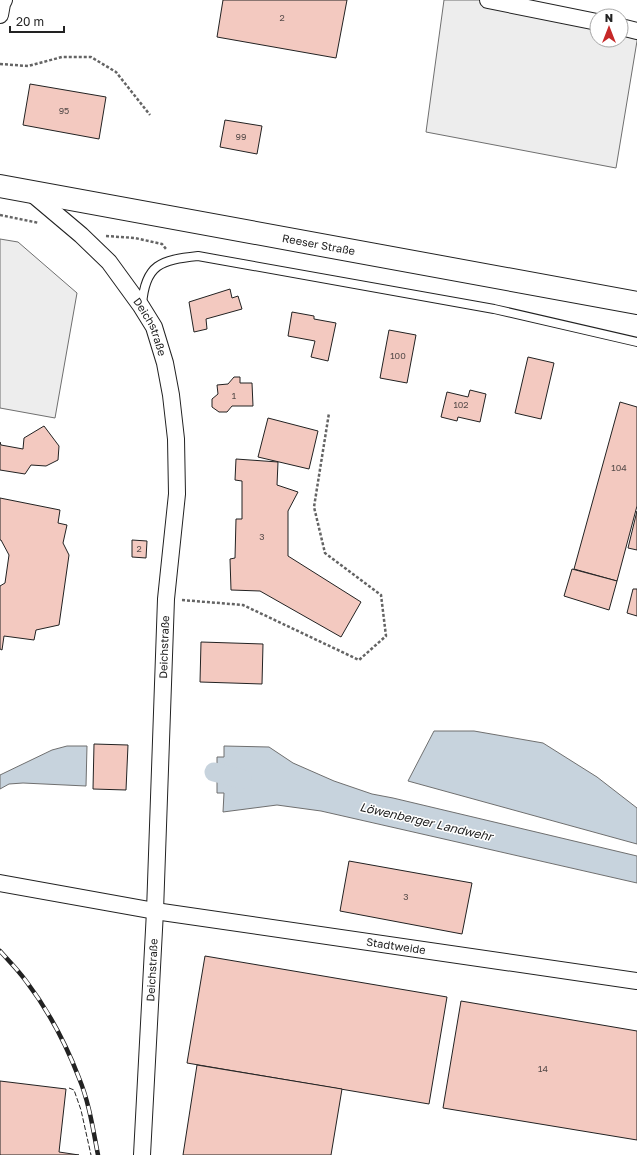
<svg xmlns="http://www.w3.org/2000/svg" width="637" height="1155" viewBox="0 0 637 1155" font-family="'Golos Text',sans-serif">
<rect width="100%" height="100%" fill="#fff"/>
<g fill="#ededed" stroke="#6f6f6f">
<polygon points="444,0 488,0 597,22 597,40 621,40 621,27 637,31 637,41 616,168 426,132"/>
<polygon points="0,239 18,242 77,293 55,418 0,408"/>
</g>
<g fill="#c7d3dd" stroke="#6f6f6f">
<polygon points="434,731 474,731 543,743 597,777 637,808 637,844 408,781"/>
<polygon points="67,746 87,746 86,786 23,783 9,784 0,789 0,775 52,750"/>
<polygon points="224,746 269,747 293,763 334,781 372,794 393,798 637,856 637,883 321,811 277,805 223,812 224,793 217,793 217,757 224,757"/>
</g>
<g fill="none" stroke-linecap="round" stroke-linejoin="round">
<polyline stroke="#c7d3dd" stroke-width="19" points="214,772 242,779"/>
</g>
<g fill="#f3c9c0" stroke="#222">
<polygon points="223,0 347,0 336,58 217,37"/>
<polygon points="30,84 106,97 99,139 23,125"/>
<polygon points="225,120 262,126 257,154 220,147"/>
<polygon points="230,289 232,298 238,296 242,309 206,319 207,329 194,332 189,302"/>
<polygon points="292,312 314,316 314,319 336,323 328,361 311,357 315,341 288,336"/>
<polygon points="389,330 416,335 407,383 380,378"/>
<polygon points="528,357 554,363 541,419 515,413"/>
<polygon points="234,377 240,377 240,383 252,383 253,406 232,406 227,412 219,412 212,407 212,399 218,394 217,385 228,384"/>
<polygon points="470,390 486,394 480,422 458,417 457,421 441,417 447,392 468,397"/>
<polygon points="620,402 637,407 637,506 617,581 574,569"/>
<polygon points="268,418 318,431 309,469 258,457"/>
<polygon points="44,426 59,446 58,460 46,466 31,465 25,474 0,470 0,442 1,445 23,449 24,438"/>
<polygon points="236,459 278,462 277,485 298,492 288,511 288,556 361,602 341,637 260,591 231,590 230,559 235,558 236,519 242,519 242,481 235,480"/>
<polygon points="0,498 60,510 58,523 67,525 63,543 69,555 59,625 36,630 34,640 4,636 2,650 0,649 0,586 5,583 9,555 1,540 0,540"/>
<polygon points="637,511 637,550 628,548"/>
<polygon points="132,540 147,541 146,558 132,557"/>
<polygon points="572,569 617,581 609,610 564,596"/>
<polygon points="633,589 637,589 637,616 627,613"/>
<polygon points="201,642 263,644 262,684 200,682"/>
<polygon points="94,744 128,745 126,790 93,789"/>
<polygon points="349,861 472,883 462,934 340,911"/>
<polygon points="205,956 447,997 429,1104 187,1063"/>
<polygon points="461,1001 637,1031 637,1140 443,1108"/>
<polygon points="197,1065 342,1089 331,1155 183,1155"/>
<polygon points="0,1081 66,1089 59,1152 79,1155 0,1155"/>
</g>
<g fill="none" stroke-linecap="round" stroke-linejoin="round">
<defs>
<path id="service" d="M142 305C145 264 161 260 198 256L494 309 637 342"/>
<g id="minor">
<polyline points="488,0 597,22"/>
<polyline points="0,15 2,4 4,0"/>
<polyline points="621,27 637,31"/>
<path id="s1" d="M30 192 81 235 109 262 141 306 154 327 165 363 171 395 176 439 177 494 166 599 155 911 142 1155"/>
<path id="s2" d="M0 883 155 911 637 981"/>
</g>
<g id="secondary">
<path id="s3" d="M0 186 637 303"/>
</g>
</defs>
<use href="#service" stroke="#222" stroke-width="10"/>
<use href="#minor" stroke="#222" stroke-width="18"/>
<use href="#secondary" stroke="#222" stroke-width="24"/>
<g stroke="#646464" stroke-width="2.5" stroke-dasharray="3 2" stroke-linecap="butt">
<polyline points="0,64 28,66 62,57 91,57 116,72 150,115"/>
<polyline points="0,215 39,223"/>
<polyline points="106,236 135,238 162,244 166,249"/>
<polyline points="182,600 243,605 359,660 386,636 381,595 325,553 314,507 329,413"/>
</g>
<use href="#service" stroke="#fff" stroke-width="8"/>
<use href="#minor" stroke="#fff" stroke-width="16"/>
<use href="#secondary" stroke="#fff" stroke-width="22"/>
<defs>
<path id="rail" d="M0 951C9 961 18 970 26 981 48 1010 66 1044 79 1078 89 1102 93 1129 98 1155"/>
</defs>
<use href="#rail" stroke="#222" stroke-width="4.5"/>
<use href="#rail" stroke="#fff" stroke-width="3" stroke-dasharray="9" stroke-linecap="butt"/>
<polyline stroke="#222" stroke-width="1" stroke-dasharray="5 2" stroke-linecap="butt" points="69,1088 74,1090 81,1110 91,1155"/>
</g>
<g text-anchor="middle" stroke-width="3" stroke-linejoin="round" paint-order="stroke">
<g font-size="9" fill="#564c4a">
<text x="282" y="21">2</text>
<text x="64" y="114">95</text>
<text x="241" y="140">99</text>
<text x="398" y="359">100</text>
<text x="234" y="399">1</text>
<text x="461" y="408">102</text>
<text x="619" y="471">104</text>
<text x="262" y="540">3</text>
<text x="139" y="552">2</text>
<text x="406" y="900">3</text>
<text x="543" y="1072">14</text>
</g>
<g font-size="11" fill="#222" stroke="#fff">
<text dy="4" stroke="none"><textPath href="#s3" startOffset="324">Reeser Straße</textPath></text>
<text dy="4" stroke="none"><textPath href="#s1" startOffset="183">Deichstraße</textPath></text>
<text transform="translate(164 647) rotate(-88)" y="4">Deichstraße</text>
<text dy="4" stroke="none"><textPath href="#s2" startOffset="401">Stadtweide</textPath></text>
<text transform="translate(152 970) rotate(-87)" y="4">Deichstraße</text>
</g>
<g font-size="12" font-style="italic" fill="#222" stroke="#fff">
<text transform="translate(426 822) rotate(13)" y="4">Löwenberger Landwehr</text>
</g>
</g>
<g transform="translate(609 28)"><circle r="19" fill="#ffffff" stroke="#a7a7a7"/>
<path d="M0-3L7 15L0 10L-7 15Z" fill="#c62828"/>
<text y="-6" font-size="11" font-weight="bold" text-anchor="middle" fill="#222222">N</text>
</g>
<path d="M10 26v6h54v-6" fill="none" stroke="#222222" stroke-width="2"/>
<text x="16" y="26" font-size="12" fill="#222222" stroke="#ffffff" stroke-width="3" paint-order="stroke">20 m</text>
</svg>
